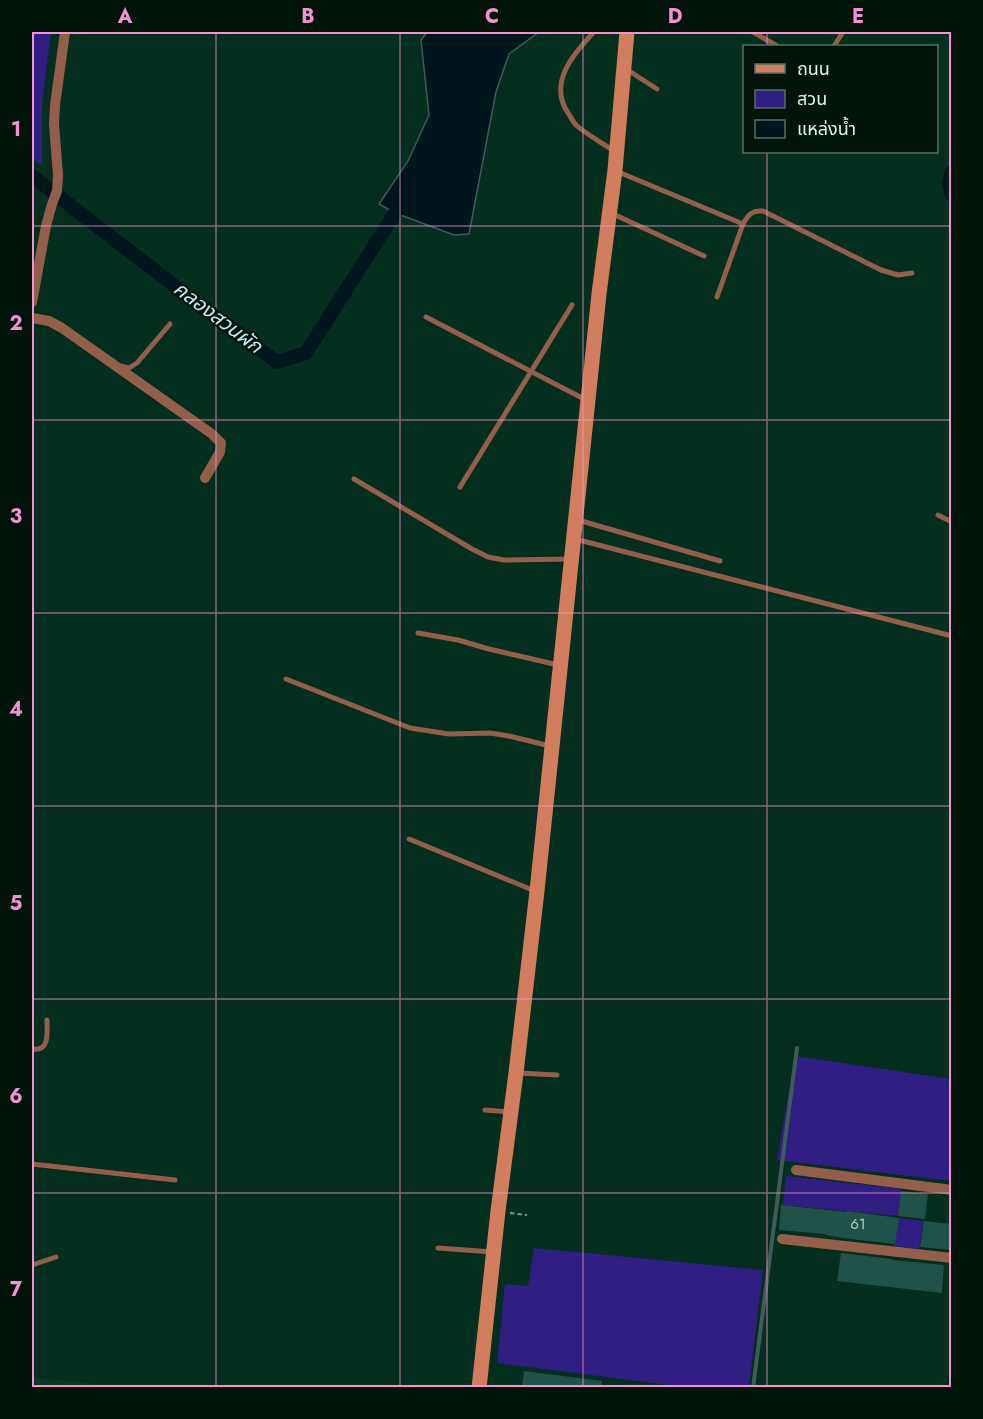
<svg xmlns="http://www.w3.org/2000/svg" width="983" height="1419" viewBox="0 0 983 1419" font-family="Jost,'Noto Sans Thai',sans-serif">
<rect width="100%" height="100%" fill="#042e1d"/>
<polygon fill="#093926" points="32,1377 123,1387 32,1387"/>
<g fill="#301e83">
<polygon points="32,32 51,32 42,104 42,166 32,158"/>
<polygon points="795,1056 951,1079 951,1181 777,1160"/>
<polygon points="786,1176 902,1189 898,1216 783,1205"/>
<polygon points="899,1218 924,1221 919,1249 894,1246"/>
<polygon points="534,1248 763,1270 749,1387 685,1387 497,1363 505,1284 528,1286"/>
</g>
<polygon fill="#00161d" stroke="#405b5a" stroke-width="1.5" points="427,32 539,32 509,54 496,92 469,234 454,235 395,213 379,204 408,161 429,115 421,40"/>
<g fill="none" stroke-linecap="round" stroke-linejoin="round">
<polyline stroke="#405b5a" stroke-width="4" points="753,1388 797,1048"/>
<g stroke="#00161d" stroke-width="14">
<polyline points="952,171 949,183 952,195"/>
<polyline points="32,176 215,317 277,362 306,353 395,213"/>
</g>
</g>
<g fill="#20524a">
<polygon points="901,1191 928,1194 925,1219 898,1216"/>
<polygon points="781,1205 847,1212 847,1211 899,1218 895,1244 842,1238 827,1235 825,1234 779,1230"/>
<polygon points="924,1221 951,1224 951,1250 920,1247"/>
<polygon points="841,1253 892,1259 892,1260 944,1265 942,1293 837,1281"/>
<polygon points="524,1371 602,1381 601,1388 522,1388"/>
</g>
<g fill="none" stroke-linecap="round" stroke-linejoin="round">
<polyline stroke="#749b89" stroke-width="2" stroke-dasharray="4.5 3" stroke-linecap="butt" points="510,1213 527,1215"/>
<g stroke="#935f4b" stroke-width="5">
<path d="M594 32C573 54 548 83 568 113 571 117 573 122 576 125 587 135 603 143 615 152"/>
<polyline points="753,32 777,46"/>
<polyline points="834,46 843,32"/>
<polyline points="626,69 657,89"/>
<polyline points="616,171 743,224 717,297"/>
<polyline points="611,213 704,256"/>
<path d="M743 224C748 215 752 210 763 211L881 270 898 275 912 273"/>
<polyline points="426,317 586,400"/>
<polyline points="120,366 129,368 137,363 170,324"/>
<polyline points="354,479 472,549 488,557 504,560 569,559"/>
<polyline points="460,487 572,305"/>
<polyline points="938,515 952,522"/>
<polyline points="578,520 720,561"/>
<polyline points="575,539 952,636"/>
<polyline points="418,633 458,640 489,649 558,665"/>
<polyline points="286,679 410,728 449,734 490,733 509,736 550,746"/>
<polyline points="409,839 535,891"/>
<path d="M32 1049C50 1052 47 1033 47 1020"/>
<polyline points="518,1073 557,1075"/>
<polyline points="485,1110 510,1112"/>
<polyline points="32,1164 175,1180"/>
<polyline points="438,1248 492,1252"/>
<polyline points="32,1265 56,1257"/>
</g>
<g stroke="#935f4b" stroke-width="10">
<polyline points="32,302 46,226 52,204 57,191 58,175 54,124 55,105 65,32"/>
<polyline points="32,318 49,321 62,328 212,434 221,443 220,452 205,478"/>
<polyline points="796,1170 952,1190"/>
<polyline points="782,1239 952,1258"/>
</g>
<polyline stroke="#d27e5e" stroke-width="15" points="479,1388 498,1211 516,1073 537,891 599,294 615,170 627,32"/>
</g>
<path fill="none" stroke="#f591d2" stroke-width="1.5" stroke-opacity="0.55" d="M216 32V1388M400 32V1388M583 32V1388M767 32V46M767 152V1388M32 226H952M32 420H952M32 613H952M32 806H952M32 999H952M32 1193H952"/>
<g text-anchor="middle" stroke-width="4.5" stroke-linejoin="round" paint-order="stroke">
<g font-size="15" fill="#a8d1c0">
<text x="858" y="1229">61</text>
</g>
<g font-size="20" font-style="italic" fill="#c6e9f5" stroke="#00140a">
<text transform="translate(218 317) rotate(37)" y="7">คลองสวนผัก</text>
</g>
</g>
<rect width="983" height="1419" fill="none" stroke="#00140a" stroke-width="66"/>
<rect x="743" y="45" width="195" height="108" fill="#00140a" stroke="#567062" stroke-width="1.5"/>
<rect x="755" y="64" width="30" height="9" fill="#d27e5e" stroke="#567062" stroke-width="1.5"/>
<text x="797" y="75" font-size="18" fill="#d6fbe7">ถนน</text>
<rect x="755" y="90" width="30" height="18" fill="#301e83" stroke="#567062" stroke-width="1.5"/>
<text x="797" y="105" font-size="18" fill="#d6fbe7">สวน</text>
<rect x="755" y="120" width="30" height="18" fill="#00161d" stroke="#567062" stroke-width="1.5"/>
<text x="797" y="135" font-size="18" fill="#d6fbe7">แหล่งน้ำ</text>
<rect x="33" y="33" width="917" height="1353" fill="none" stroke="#f591d2" stroke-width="2"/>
<g font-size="20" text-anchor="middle" font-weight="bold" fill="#f591d2">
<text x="125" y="23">A</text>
<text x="308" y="23">B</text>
<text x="492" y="23">C</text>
<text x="675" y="23">D</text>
<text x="858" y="23">E</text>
<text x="16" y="136">1</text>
<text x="16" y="330">2</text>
<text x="16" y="523">3</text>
<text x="16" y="716">4</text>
<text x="16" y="910">5</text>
<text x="16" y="1103">6</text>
<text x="16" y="1296">7</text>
</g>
</svg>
